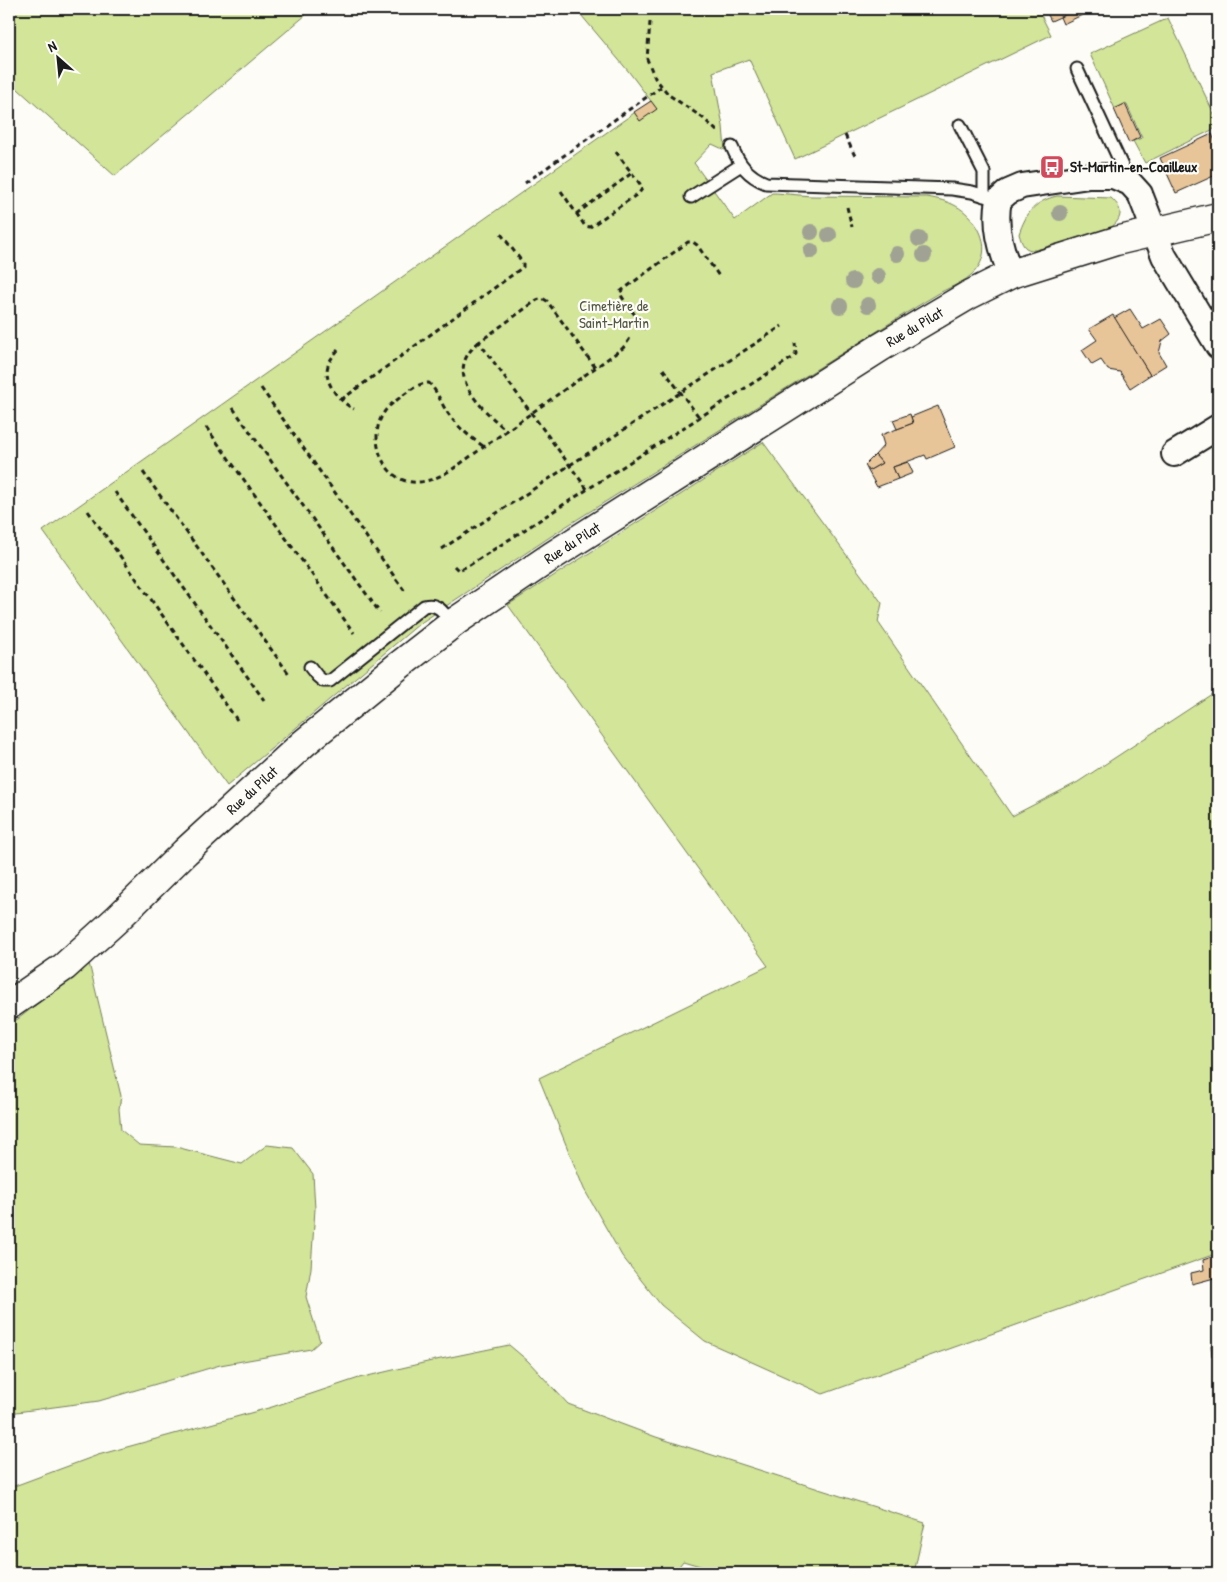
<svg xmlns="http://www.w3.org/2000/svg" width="1227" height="1582" viewBox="0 0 1227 1582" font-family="'Patrick Hand',sans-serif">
<rect width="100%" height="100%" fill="#fdfcf7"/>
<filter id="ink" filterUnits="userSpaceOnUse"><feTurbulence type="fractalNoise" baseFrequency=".02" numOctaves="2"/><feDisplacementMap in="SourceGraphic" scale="10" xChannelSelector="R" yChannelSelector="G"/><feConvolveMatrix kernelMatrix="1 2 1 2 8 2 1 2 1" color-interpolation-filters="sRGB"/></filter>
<g filter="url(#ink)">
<g fill="#d2e599" stroke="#77805a">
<polygon points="9,9 313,9 115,176 9,81"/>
<path d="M576 9H1038L1051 35 795 159 749 59 713 72 723 126 725 150 712 144 694 163 735 220 772 193H776L811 196 927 197C950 201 965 207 978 228 987 244 986 263 970 276 961 284 947 288 936 295 919 305 903 315 887 325L562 529 419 624 227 786 43 531 651 101 629 72Z"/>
<polygon points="1168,18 1218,122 1218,127 1145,163 1133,141 1142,138 1126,103 1115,109 1090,54"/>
<path d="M1057 196 1111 198C1125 210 1122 221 1107 230L1036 250C1024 251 1022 244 1019 234 1026 213 1035 201 1057 196Z"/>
<polygon points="763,442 882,603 878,622 1012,816 1078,782 1218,690 1218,1253 823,1394 705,1341 661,1305 622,1256 584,1189 539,1078 768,966 508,605"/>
<polygon points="89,963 121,1096 119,1109 121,1130 139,1145 176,1147 242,1164 267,1145 293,1148 313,1174 315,1209 311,1268 306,1297 320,1341 311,1349 220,1365 99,1401 9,1413 9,1023 18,1019"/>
<polygon points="509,1345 528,1361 568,1404 656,1437 925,1523 914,1573 724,1573 683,1561 674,1573 9,1573 9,1488 98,1455 272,1407 359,1378 436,1360"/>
</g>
<g fill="#e8c599" stroke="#1c1c1c">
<polygon points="1045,9 1078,9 1051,21"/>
<polygon points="1078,9 1079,9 1082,15 1063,24 1060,17"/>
<polygon points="1079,9 1097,9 1082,15"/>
<polygon points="651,101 657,109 640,121 634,112"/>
<polygon points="1125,104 1140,137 1129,143 1114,109"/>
<polygon points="1212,134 1218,148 1218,174 1176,193 1160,158"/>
<polygon points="1218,301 1218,319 1210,306"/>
<polygon points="1130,309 1143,329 1161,319 1171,334 1162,341 1159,353 1166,365 1150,375 1114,318"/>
<polygon points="1113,315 1150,375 1130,388 1120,372 1108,370 1101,360 1092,365 1082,350 1097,340 1089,329"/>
<polygon points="938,406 955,447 927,459 925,455 893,467 898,479 877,487 868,471 882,463 875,455 884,445 881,435 913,423 911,417"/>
<polygon points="910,414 913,423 897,429 893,420"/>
<polygon points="875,455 882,463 868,471 865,465"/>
<polygon points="908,462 913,473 898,479 893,467"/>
<polygon points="1218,1255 1218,1277 1192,1284 1191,1273 1204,1270 1203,1260"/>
<polygon points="1218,1344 1218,1360 1212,1357 1211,1345"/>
</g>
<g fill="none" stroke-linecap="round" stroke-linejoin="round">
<defs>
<g id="lane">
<polyline points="1077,69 1129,181"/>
<polyline points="960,125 984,172 984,196"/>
<path d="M732 147C739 164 748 176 766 183L952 189 972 192 999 200"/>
<polyline points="691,197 741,165"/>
<path d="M310 667 317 676 323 681H330L424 606C438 602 444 613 452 624"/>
</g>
<g id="street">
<path d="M1011 274C1001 251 994 224 999 200L1008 192 1022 186 1089 176H1113L1130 183 1140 194 1164 256 1218 346"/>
<polyline points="1174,454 1218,427"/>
</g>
<g id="secondary">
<path id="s1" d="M9 1005 64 967 117 919 185 852 304 743 397 667 456 621 552 556 881 347 969 295 1011 274 1116 241 1218 217"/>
</g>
</defs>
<use href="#lane" stroke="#1c1c1c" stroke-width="15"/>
<use href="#street" stroke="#1c1c1c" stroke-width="28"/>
<use href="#secondary" stroke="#1c1c1c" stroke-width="31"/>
<g stroke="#1c1c1c" stroke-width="3" stroke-dasharray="5 4" stroke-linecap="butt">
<polyline points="650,22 647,59 655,78 669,95 703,118 718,132"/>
<polyline points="845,135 855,156"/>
<polyline points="525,183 661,87"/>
<polyline points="561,191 585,226 590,227 639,193 642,189 640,184 616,152"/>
<polyline points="847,207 852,227"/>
<polyline points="576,214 632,173"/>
<polyline points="645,329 622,297 620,292 624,289 688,242 693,242 697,245 719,276"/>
<path d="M479 342C441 373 480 407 506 430"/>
<path d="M338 350C335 354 331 358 329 363 321 380 339 402 354 409"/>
<polyline points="663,369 699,417"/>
<polyline points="261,388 406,593"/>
<polyline points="341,400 523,267 523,263 501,234"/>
<polyline points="233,408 380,613"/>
<polyline points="206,427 354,633"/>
<path d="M483 446C467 435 454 424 444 407 439 398 436 390 429 383 418 383 411 390 402 396 396 401 389 405 385 411 369 432 378 470 403 480 421 487 443 476 457 466L623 348 631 337"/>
<polyline points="143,472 289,674"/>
<polyline points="587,489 479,342 537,300 542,298 547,301 595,367"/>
<polyline points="115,492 264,700"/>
<polyline points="88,511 237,720"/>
<polyline points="442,549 782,326"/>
<polyline points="454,566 458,570 468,566 792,358 796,354 795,343"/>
</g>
<use href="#lane" stroke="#fdfcf7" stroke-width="11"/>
<use href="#street" stroke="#fdfcf7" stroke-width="24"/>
<use href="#secondary" stroke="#fdfcf7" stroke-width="28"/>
</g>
<g fill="#a0a293">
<circle cx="1060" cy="213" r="8"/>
<circle cx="811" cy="232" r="8"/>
<circle cx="829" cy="235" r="8"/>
<circle cx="919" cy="239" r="8"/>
<circle cx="811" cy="251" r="8"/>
<circle cx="897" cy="254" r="8"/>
<circle cx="924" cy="255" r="8"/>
<circle cx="878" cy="276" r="8"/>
<circle cx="853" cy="281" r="8"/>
<circle cx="868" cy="305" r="8"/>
<circle cx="840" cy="306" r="8"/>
</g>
</g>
<defs>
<symbol id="bus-square" viewBox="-11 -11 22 22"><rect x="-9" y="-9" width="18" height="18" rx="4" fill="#d1495b" stroke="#fdfcf7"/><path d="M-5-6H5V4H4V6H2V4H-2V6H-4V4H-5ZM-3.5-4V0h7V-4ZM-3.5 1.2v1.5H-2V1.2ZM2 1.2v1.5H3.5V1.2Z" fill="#fff"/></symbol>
</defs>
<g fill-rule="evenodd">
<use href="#bus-square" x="1038" y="153" width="28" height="28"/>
</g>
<g text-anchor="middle" stroke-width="4.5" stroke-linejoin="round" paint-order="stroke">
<g font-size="15" font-weight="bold" fill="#1c1c1c" stroke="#fdfcf7" text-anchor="start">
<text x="1070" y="172">St-Martin-en-Coailleux</text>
</g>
<g font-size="15" fill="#535842" stroke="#fdfcf7">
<text x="614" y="311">Cimetière de<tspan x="614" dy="17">Saint-Martin</tspan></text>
</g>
<g font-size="15" fill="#1c1c1c" stroke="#fdfcf7">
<text dy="5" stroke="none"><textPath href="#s1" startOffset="1135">Rue du Pilat</textPath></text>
<text dy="5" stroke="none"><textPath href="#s1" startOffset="730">Rue du Pilat</textPath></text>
<text dy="5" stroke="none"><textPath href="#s1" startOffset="325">Rue du Pilat</textPath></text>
</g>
</g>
<rect width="1227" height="1582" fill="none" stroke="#fdfcf7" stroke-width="30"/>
<rect x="15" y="15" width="1197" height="1552" fill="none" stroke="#1c1c1c" stroke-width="2" filter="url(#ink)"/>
<g transform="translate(58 58) rotate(333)" stroke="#fdfcf7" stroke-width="4" paint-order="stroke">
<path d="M0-4L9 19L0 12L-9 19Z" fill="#1c1c1c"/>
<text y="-8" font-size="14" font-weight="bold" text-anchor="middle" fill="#1c1c1c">N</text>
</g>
</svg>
